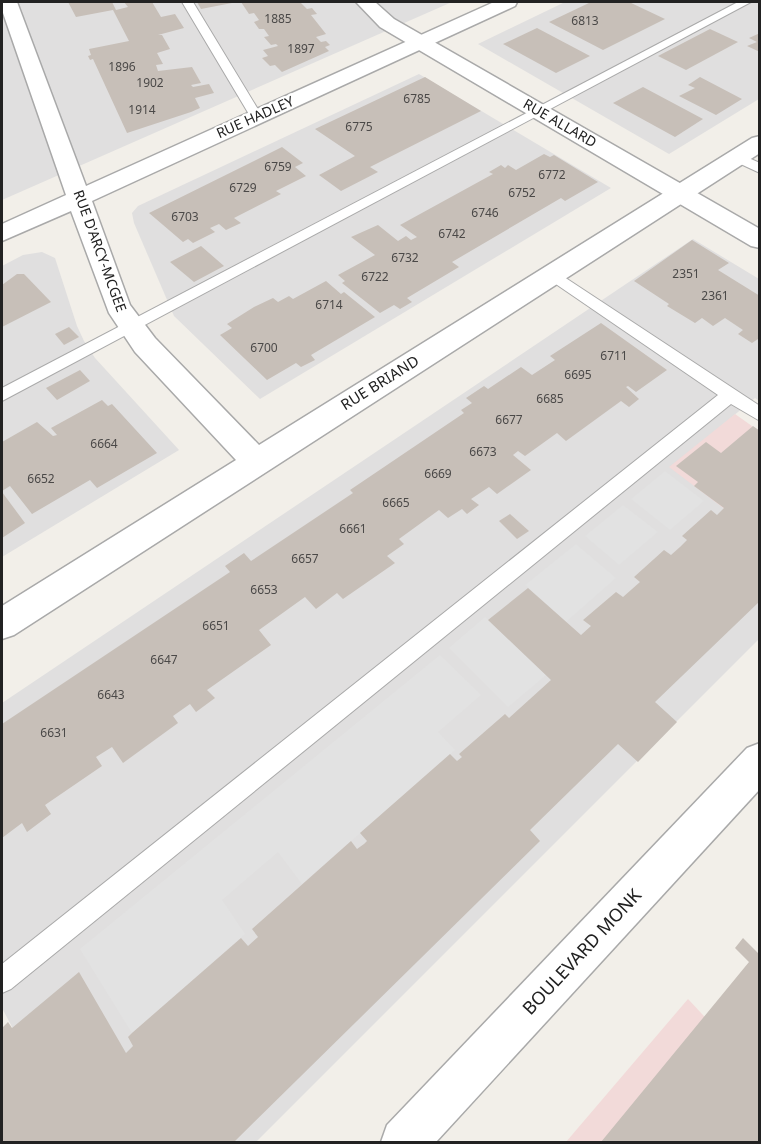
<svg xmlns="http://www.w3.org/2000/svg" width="761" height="1144" viewBox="0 0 761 1144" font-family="'Noto Sans',sans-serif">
<rect width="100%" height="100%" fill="#f2efe9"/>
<g fill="#e0dfdf">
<polygon points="2,2 452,2 2,200"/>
<polygon points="565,2 759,2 759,99 669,154 478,44"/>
<polygon points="419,74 611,188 260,399 174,316 134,223 132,213 138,206"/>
<polygon points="693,239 759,279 759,401 755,398 704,440 759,481 759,639 256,1142 73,1142 2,1008 2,703"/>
<polygon points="42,252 55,258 77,326 84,341 95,358 179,450 2,557 2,266 23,255"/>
</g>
<g fill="#f2dad9">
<polygon points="735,414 759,431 759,535 669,467"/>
<polygon points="688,999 759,1075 759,1142 566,1142"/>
</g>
<g fill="#e2e2e2">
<polygon points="665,471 704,501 670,530 631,499"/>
<polygon points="623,505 658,532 619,565 585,536"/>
<polygon points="576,544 616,578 566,622 525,585"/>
<polygon points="485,617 546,675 508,707 449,648"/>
<polygon points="440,655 481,695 438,732 455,750 302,884 278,852 222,900 245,934 132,1033 80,949"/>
</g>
<g fill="#c7bfb8">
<polygon points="68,2 112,2 116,10 128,7 124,2 152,2 161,17 175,14 184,28 158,35 162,35 170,49 157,53 163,64 156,65 158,71 192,67 201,83 191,85 193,87 209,84 214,93 195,98 200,108 191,112 127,133 93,59 90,60 88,56 91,55 89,49 129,41 113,10 76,17"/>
<polygon points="197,2 232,2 232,3 201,9"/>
<polygon points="241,2 300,2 307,9 312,8 317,14 311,15 326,34 316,37 321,42 326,41 330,45 325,47 329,51 282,72 275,65 270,66 262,58 268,56 263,50 278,46 276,44 271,45 264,37 269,36 264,29 259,29 254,22 259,20 254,13 249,14"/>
<polygon points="591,2 629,2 665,19 603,50 549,22"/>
<polygon points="537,28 590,56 556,73 503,44"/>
<polygon points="710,29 738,42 686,70 658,56"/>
<polygon points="760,33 760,52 747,46 757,42 749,38"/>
<polygon points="425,77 481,111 370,167 378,172 341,191 319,175 355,156 315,129"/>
<polygon points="700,77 742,99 716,115 679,96 695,88 688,85"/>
<polygon points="643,87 703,119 675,137 613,103"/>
<polygon points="282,147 303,163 295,167 306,176 276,191 281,194 234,218 241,223 226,230 219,224 210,228 215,232 193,243 188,239 183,242 149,213"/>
<polygon points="544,154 550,157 554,155 598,182 565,201 561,198 452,262 459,267 407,298 412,302 400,309 394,305 380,313 342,283 345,281 338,275 375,255 351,237 378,225 398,241 406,236 411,240 417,237 400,225 493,174 489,172 501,165 505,168 508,165 516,170"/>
<polygon points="692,240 729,263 718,270 760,296 760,340 758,339 752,343 738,334 743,330 725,318 713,326 702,318 695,323 667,306 669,304 634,281"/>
<polygon points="201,246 224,266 194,282 170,262"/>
<polygon points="17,274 24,274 51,302 2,327 2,285"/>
<polygon points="326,281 341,294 344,292 375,317 311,355 315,360 301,367 296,363 267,380 220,335 232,328 227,324 254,307 273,298 278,302 289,296 293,299"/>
<polygon points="601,323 667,370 636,392 628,386 626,387 639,399 629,407 621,401 566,441 557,433 525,456 518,451 513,455 531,470 497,494 489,487 471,499 479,505 467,514 462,509 448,518 439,510 399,539 404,544 387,556 395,563 343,599 337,593 316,609 305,597 259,630 271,645 207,690 215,698 196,712 190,704 173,716 178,723 123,763 112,747 96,757 102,766 45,805 51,814 27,832 22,823 2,838 2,724 230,572 225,566 244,553 251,561 353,493 350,490 464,413 461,410 472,403 466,398 484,386 488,389 521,367 532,375 555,360 550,356"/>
<polygon points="69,327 79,337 64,345 55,334"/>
<polygon points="80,370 90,381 57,400 46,388"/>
<polygon points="102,400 108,406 112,404 157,453 97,488 90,480 32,514 10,486 2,491 2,442 37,422 53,436 57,435 51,428"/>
<polygon points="753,426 760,431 760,601 655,702 677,722 638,762 618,744 530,830 540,841 234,1142 2,1142 2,1028 8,1022 12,1028 79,972 126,1053 133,1046 128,1037 132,1033 241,938 248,946 258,937 252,929 351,841 357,849 364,844 367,841 360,833 450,754 457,761 462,757 459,754 505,714 509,718 551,680 488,620 528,588 581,635 591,626 583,620 616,592 623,597 640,582 634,577 664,550 671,555 680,547 687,540 682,536 711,510 717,515 724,508 694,486 698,482 676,466 706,442 721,453"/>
<polygon points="2,492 25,523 2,538"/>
<polygon points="510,514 529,531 517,539 499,521"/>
<polygon points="743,938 758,953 760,951 760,1142 601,1142 749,962 735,948"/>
</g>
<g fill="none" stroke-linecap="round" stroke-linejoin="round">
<defs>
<g id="service">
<polygon points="182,2 193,2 262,116 261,119 251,119 250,116"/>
<polygon points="738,2 751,2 2,401 2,388"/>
<polygon points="737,153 760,163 760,173 732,160 730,157 732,154"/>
<polygon points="552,269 760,406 760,421 731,404 11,989 2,993 2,964 718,395 547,278 544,274"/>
</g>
<polygon id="minor" points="2,2 17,2 86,186 494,2 517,2 515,6 92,201 130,305 155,338 259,445 752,138 760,136 760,153 14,635 2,639 2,606 236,460 135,352 109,313 71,211 2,241 2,224 66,195 2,10"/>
<g id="tertiary">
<polygon points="356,2 375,2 394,19 760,229 760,248 751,246 380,27"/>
<polygon points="760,743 760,789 436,1142 381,1142 387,1125 747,748"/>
</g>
</defs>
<use href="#service" stroke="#a9a9a9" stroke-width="2"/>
<use href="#minor" stroke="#a9a9a9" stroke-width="3"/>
<use href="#tertiary" stroke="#a9a9a9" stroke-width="3"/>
<use href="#service" fill="#fff" fill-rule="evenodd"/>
<use href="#minor" fill="#fff" fill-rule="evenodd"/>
<use href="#tertiary" fill="#fff" fill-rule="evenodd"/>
</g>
<g text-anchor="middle" stroke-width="4.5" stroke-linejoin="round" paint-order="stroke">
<g font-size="12" fill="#4b4948">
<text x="278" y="23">1885</text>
<text x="585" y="25">6813</text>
<text x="301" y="53">1897</text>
<text x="122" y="71">1896</text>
<text x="150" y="87">1902</text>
<text x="417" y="103">6785</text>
<text x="142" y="114">1914</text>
<text x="359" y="131">6775</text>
<text x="278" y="171">6759</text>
<text x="552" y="179">6772</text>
<text x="243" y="192">6729</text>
<text x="522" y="197">6752</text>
<text x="485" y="217">6746</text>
<text x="185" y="221">6703</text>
<text x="452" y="238">6742</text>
<text x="405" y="262">6732</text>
<text x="686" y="278">2351</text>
<text x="375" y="281">6722</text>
<text x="715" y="300">2361</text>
<text x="329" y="309">6714</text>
<text x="264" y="352">6700</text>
<text x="614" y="360">6711</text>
<text x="578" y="379">6695</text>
<text x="550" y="403">6685</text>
<text x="509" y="424">6677</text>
<text x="104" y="448">6664</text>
<text x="483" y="456">6673</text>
<text x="438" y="478">6669</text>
<text x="41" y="483">6652</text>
<text x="396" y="507">6665</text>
<text x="353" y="533">6661</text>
<text x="305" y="563">6657</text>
<text x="264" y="594">6653</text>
<text x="216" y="630">6651</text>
<text x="164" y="664">6647</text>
<text x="111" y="699">6643</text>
<text x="54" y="737">6631</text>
</g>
<g font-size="14" fill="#222" stroke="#fff">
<text transform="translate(255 117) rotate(-24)" y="5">RUE HADLEY</text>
<text transform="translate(560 123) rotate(30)" y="5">RUE ALLARD</text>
<text transform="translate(100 251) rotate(70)" y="5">RUE D'ARCY-MCGEE</text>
</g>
<g font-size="15" fill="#222" stroke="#fff">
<text transform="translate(380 383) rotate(-32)" y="5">RUE BRIAND</text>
</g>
<g font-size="18" fill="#222" stroke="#fff">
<text transform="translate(582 952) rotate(-47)" y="6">BOULEVARD MONK</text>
</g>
</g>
<rect width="761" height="1144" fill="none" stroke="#222222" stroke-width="6"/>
</svg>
